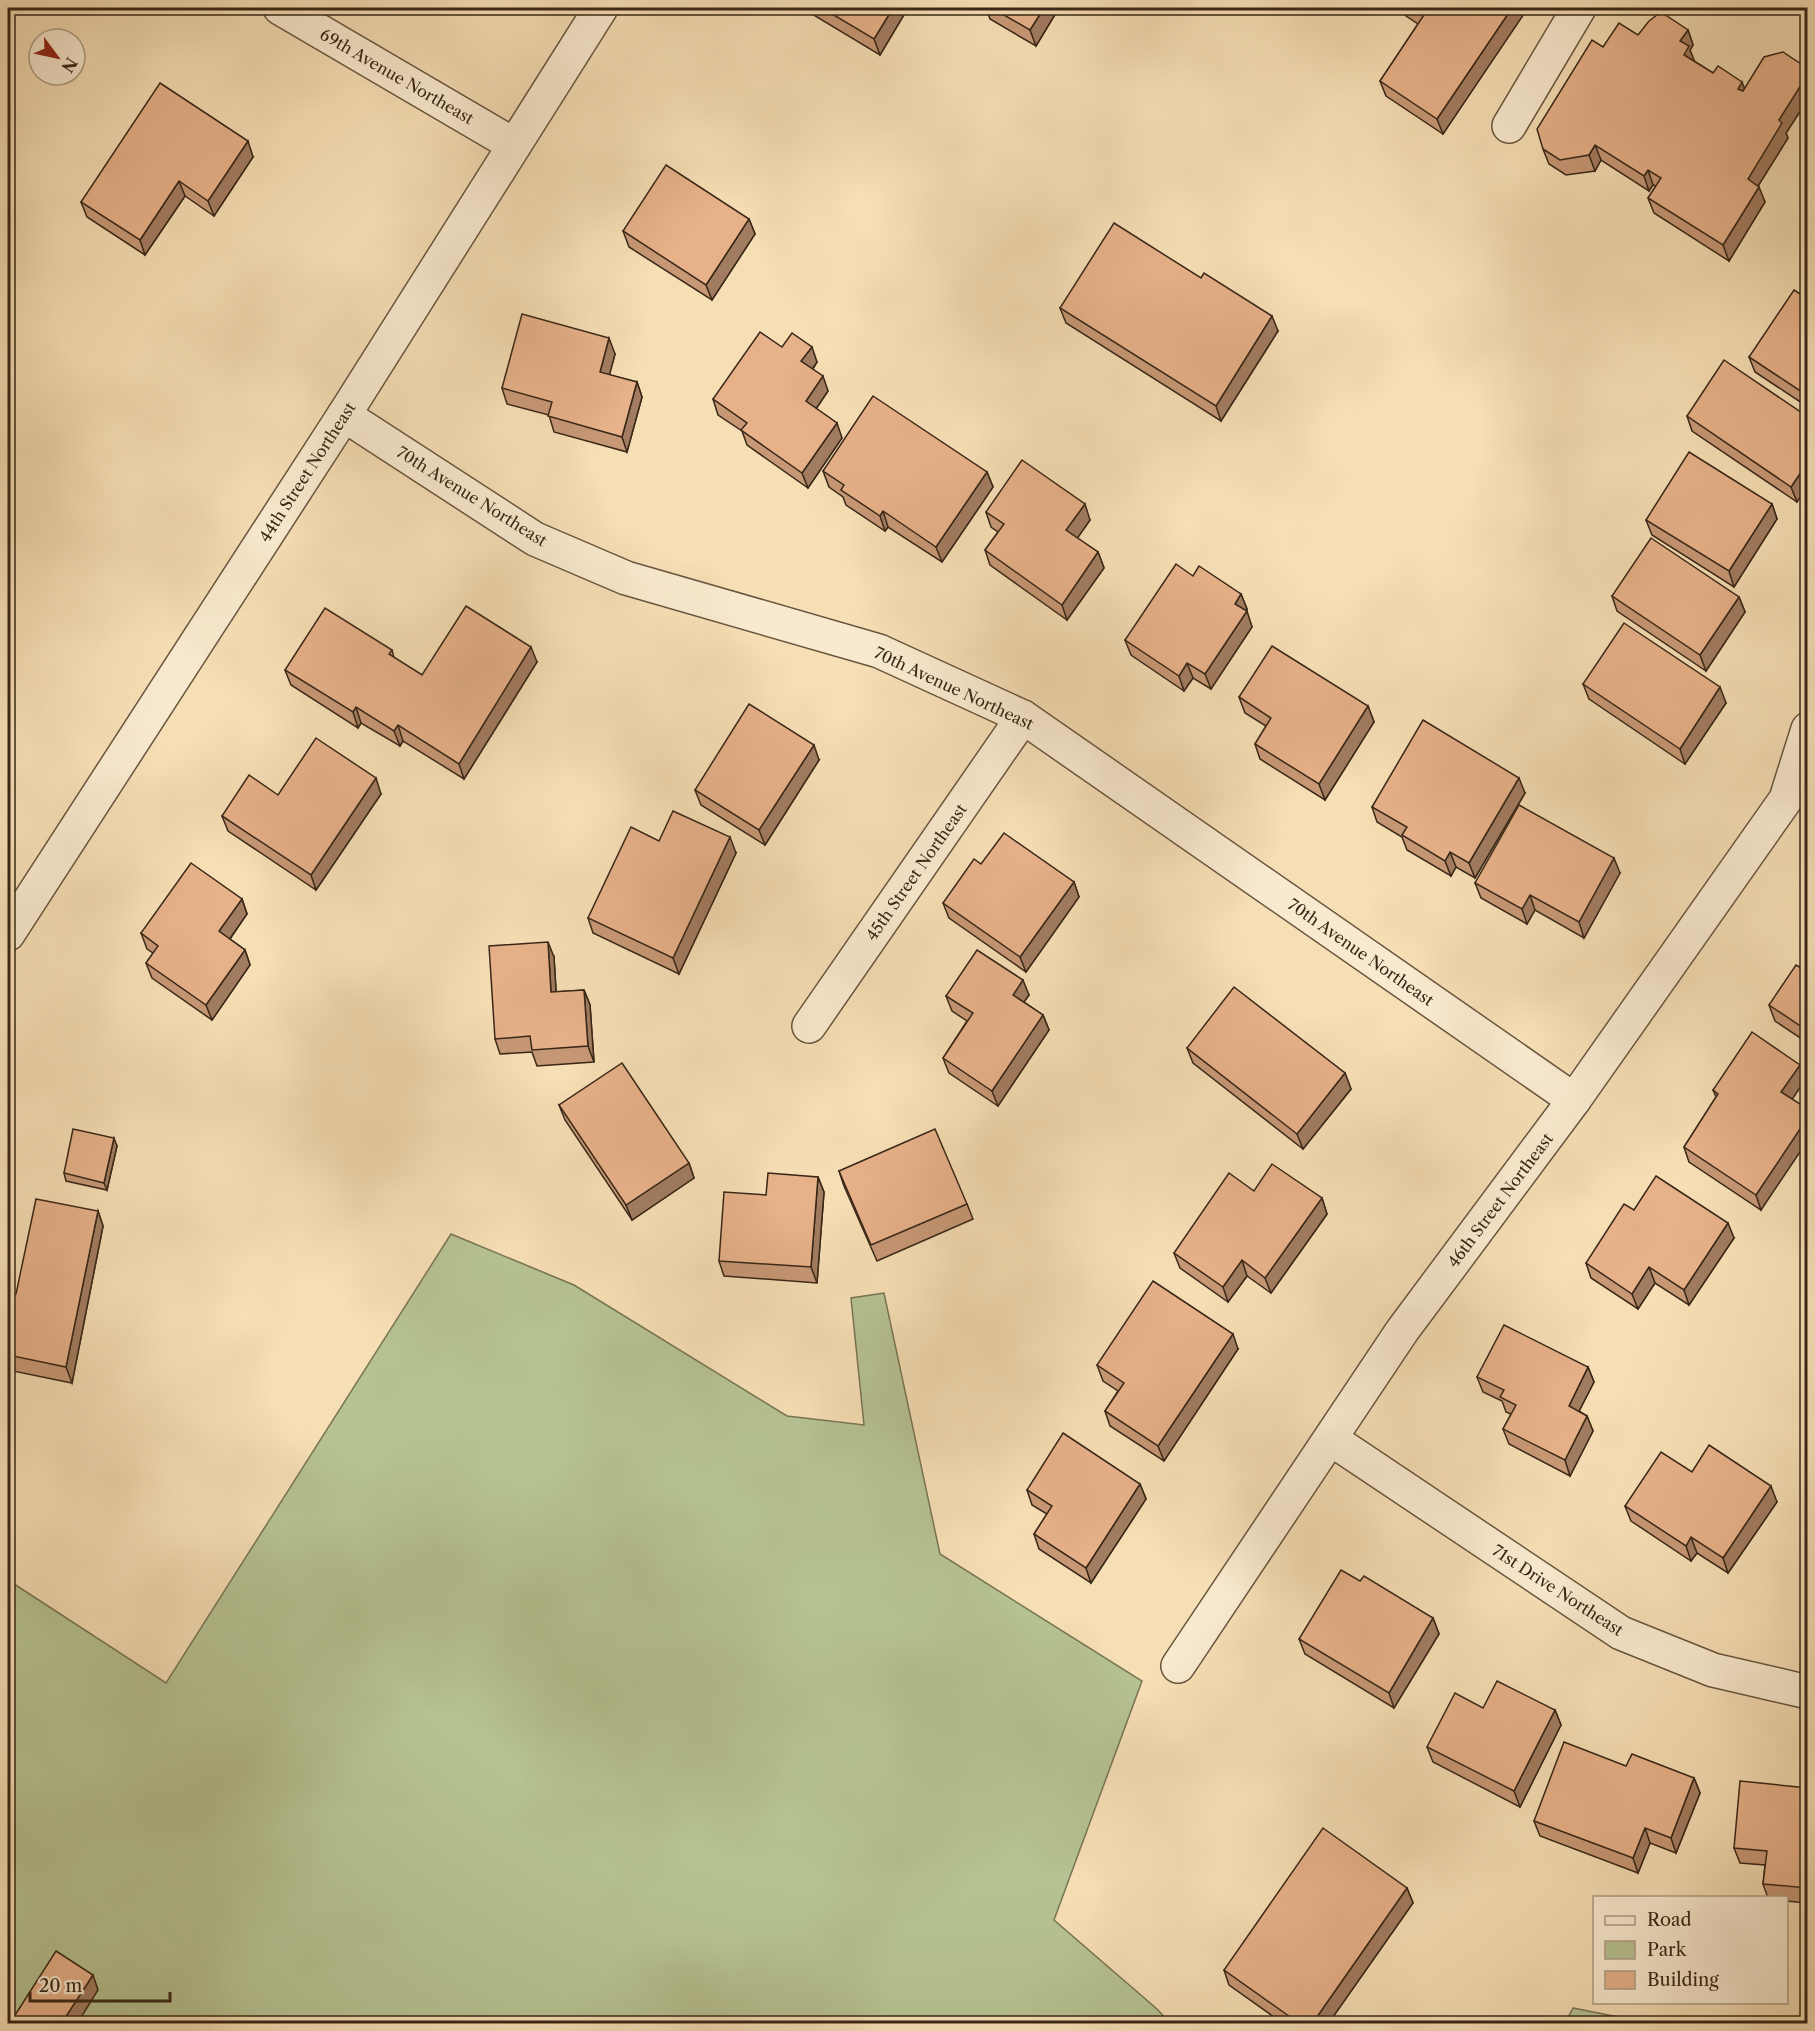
<svg xmlns="http://www.w3.org/2000/svg" width="1815" height="2031" viewBox="0 0 1815 2031" font-family="'Libre Caslon Text',serif">
<rect width="100%" height="100%" fill="#f6deb5"/>
<filter id="stains"><feTurbulence type="fractalNoise" baseFrequency=".00333" numOctaves="4"/><feColorMatrix values="0 0 0 0 .2 0 0 0 0 .09 0 0 0 0 .02 0 0 0 .5 -.17"/></filter>
<radialGradient id="worn" r=".72"><stop offset=".6" stop-color="#630" stop-opacity="0"/><stop offset="1" stop-color="#630" stop-opacity=".3"/></radialGradient>
<g fill="#b6c292" stroke="#777454" stroke-width="1.5">
<polygon points="451,1234 574,1285 787,1416 864,1425 851,1298 884,1293 940,1554 1142,1681 1054,1920 1157,2009 1170,2023 8,2023 8,1580 166,1683"/>
<polygon points="1573,2008 1649,2023 1565,2023"/>
</g>
<g fill="none" stroke-linecap="round" stroke-linejoin="round">
<defs>
<g id="minor">
<polyline points="280,8 514,145"/>
<polyline points="1509,126 1579,8"/>
<polyline points="344,415 535,539 626,578 879,651 1023,717 1574,1100"/>
<polyline points="8,934 344,415 601,8"/>
<polyline points="809,1026 1023,717"/>
<polyline points="1331,1439 1621,1633 1713,1670 1808,1692"/>
<polyline points="1178,1666 1402,1331 1574,1100 1786,799 1808,729"/>
</g>
</defs>
<use href="#minor" stroke="#68553e" stroke-width="36"/>
<use href="#minor" stroke="#f9eacf" stroke-width="33"/>
</g>
<g fill="#c79876" stroke="#382717" stroke-width="1.5">
<polygon points="802,8 908,8 880,55"/>
<polygon points="986,8 1059,8 1036,46 990,19"/>
<polygon points="1394,8 1527,8 1443,134 1386,96 1380,81 1418,24"/>
<polygon points="1688,30 1693,45 1690,50 1694,61 1713,73 1745,88 1807,79 1808,99 1786,133 1788,138 1758,186 1765,202 1729,261 1654,213 1648,198 1656,186 1653,185 1649,191 1601,160 1595,171 1566,175 1549,164 1543,149 1603,47 1638,35"/>
<polygon points="253,157 214,216 185,196 145,255 87,217 81,202"/>
<polygon points="749,219 755,234 712,300 629,247 623,231"/>
<polygon points="1808,299 1808,407 1755,372 1749,357"/>
<polygon points="1060,308 1278,331 1221,421 1066,323"/>
<polygon points="782,347 817,362 813,369 828,391 816,409 842,438 808,488 747,445 742,431 718,415 713,399"/>
<polygon points="615,354 609,375 637,382 642,397 627,452 554,432 549,415 507,404 502,388"/>
<polygon points="1687,416 1808,417 1797,502 1692,431"/>
<polygon points="823,471 987,472 993,487 942,562 888,527 885,531 846,505 843,497 829,487"/>
<polygon points="1772,504 1777,519 1734,587 1652,535 1646,520"/>
<polygon points="986,512 1090,520 1077,538 1098,552 1104,568 1067,620 990,565 985,550 998,532 991,527"/>
<polygon points="1193,576 1241,594 1247,609 1246,611 1252,627 1211,689 1193,678 1184,691 1131,655 1125,640"/>
<polygon points="1612,596 1739,597 1745,612 1706,671 1617,611"/>
<polygon points="392,650 394,658 422,675 537,662 464,779 403,741 400,746 361,723 358,728 291,685 285,670"/>
<polygon points="1583,684 1726,703 1685,764 1589,699"/>
<polygon points="1239,697 1368,706 1374,722 1325,800 1260,759 1255,744 1266,726 1245,713"/>
<polygon points="819,760 765,845 701,805 695,790"/>
<polygon points="1525,793 1475,878 1456,867 1451,876 1407,850 1402,837 1377,822 1372,807"/>
<polygon points="381,794 316,890 228,831 222,816 278,795"/>
<polygon points="736,853 679,974 593,933 588,918"/>
<polygon points="981,864 1074,882 1079,897 1026,972 949,918 943,903"/>
<polygon points="1620,873 1584,938 1535,910 1527,924 1481,898 1475,883"/>
<polygon points="242,899 247,914 230,939 245,950 250,965 212,1020 152,978 146,963 153,953 147,949 141,933"/>
<polygon points="554,957 556,992 584,990 590,1005 594,1062 537,1066 532,1052 500,1054 495,1039"/>
<polygon points="1808,972 1808,1043 1775,1021 1769,1005"/>
<polygon points="1029,995 1024,1002 1043,1015 1049,1030 998,1106 949,1073 943,1058 967,1021 952,1011 946,996"/>
<polygon points="1187,1048 1345,1073 1351,1089 1303,1149 1193,1063"/>
<polygon points="1805,1080 1792,1099 1761,1210 1689,1162 1684,1147 1716,1097 1713,1090"/>
<polygon points="559,1105 689,1163 694,1178 632,1220 565,1120"/>
<polygon points="117,1146 107,1190 66,1181 64,1173"/>
<polygon points="839,1171 967,1204 973,1219 877,1261 844,1186"/>
<polygon points="818,1177 824,1192 817,1283 724,1276 719,1261 766,1195"/>
<polygon points="1322,1198 1327,1214 1271,1293 1247,1276 1228,1302 1180,1268 1174,1253"/>
<polygon points="98,1211 103,1226 72,1383 8,1370 8,1293 16,1294"/>
<polygon points="1734,1238 1689,1305 1655,1283 1638,1309 1591,1278 1586,1263"/>
<polygon points="1238,1349 1164,1461 1110,1426 1105,1411 1118,1391 1103,1381 1097,1365"/>
<polygon points="1588,1367 1594,1382 1579,1411 1587,1416 1593,1431 1570,1476 1509,1444 1503,1429 1511,1414 1506,1412 1502,1401 1483,1392 1477,1377"/>
<polygon points="1692,1472 1777,1502 1728,1573 1697,1553 1691,1561 1631,1521 1625,1506"/>
<polygon points="1140,1484 1146,1499 1091,1583 1039,1549 1034,1534 1047,1514 1032,1505 1027,1490"/>
<polygon points="1360,1581 1433,1618 1439,1634 1394,1708 1305,1654 1299,1639"/>
<polygon points="1483,1708 1555,1710 1561,1725 1520,1807 1433,1762 1427,1747"/>
<polygon points="1626,1766 1694,1778 1700,1793 1676,1853 1650,1843 1638,1873 1540,1836 1534,1821"/>
<polygon points="1808,1788 1808,1903 1786,1901 1786,1898 1768,1898 1763,1884 1765,1865 1740,1863 1734,1848"/>
<polygon points="1407,1888 1413,1903 1328,2024 1284,2024 1229,1985 1224,1970"/>
</g>
<g fill="#a27c60" stroke="#382717" stroke-width="1.5">
<polygon points="893,8 908,8 880,55 874,39"/>
<polygon points="1044,8 1059,8 1036,46 1030,30"/>
<polygon points="1512,8 1528,8 1443,134 1437,119"/>
<polygon points="1688,30 1693,45 1690,50 1695,62 1684,55 1680,41"/>
<polygon points="1801,64 1807,79 1808,99 1786,133 1788,138 1753,194 1748,179 1779,120"/>
<polygon points="1742,82 1748,97 1738,89"/>
<polygon points="248,141 253,157 214,216 208,201"/>
<polygon points="1595,145 1601,160 1595,171 1589,155"/>
<polygon points="1648,170 1653,185 1649,191 1644,176"/>
<polygon points="179,181 185,196 145,255 140,240"/>
<polygon points="1759,187 1765,202 1729,261 1723,245"/>
<polygon points="749,219 755,234 712,300 706,285"/>
<polygon points="1272,316 1278,331 1221,421 1216,406"/>
<polygon points="609,338 615,354 606,388 600,372"/>
<polygon points="812,347 817,362 807,377 801,361"/>
<polygon points="823,376 828,391 811,416 806,401"/>
<polygon points="637,382 642,397 627,452 622,437"/>
<polygon points="837,423 842,438 808,488 802,473"/>
<polygon points="1808,462 1808,486 1797,502 1791,487"/>
<polygon points="987,472 993,487 942,562 936,547"/>
<polygon points="1085,504 1090,520 1072,546 1066,530"/>
<polygon points="1772,504 1777,519 1734,587 1729,571"/>
<polygon points="883,511 888,527 885,531 880,516"/>
<polygon points="1098,552 1104,568 1067,620 1062,605"/>
<polygon points="1241,594 1247,609 1241,619 1235,604"/>
<polygon points="1739,597 1745,612 1706,671 1700,655"/>
<polygon points="1247,611 1252,627 1211,689 1205,674"/>
<polygon points="531,647 537,662 464,779 459,764"/>
<polygon points="1187,663 1193,678 1184,691 1179,676"/>
<polygon points="1720,687 1726,703 1685,764 1680,749"/>
<polygon points="1368,706 1374,722 1325,800 1319,784"/>
<polygon points="356,707 361,723 358,728 353,712"/>
<polygon points="398,725 403,741 400,746 394,731"/>
<polygon points="814,745 819,760 765,845 759,830"/>
<polygon points="376,778 381,794 316,890 311,875"/>
<polygon points="1519,778 1525,793 1475,878 1469,863"/>
<polygon points="730,837 736,853 679,974 673,958"/>
<polygon points="1450,852 1456,867 1451,876 1445,861"/>
<polygon points="1614,858 1620,873 1584,938 1579,922"/>
<polygon points="1074,882 1079,897 1026,972 1020,957"/>
<polygon points="1530,895 1535,910 1527,924 1522,909"/>
<polygon points="242,899 247,914 224,947 219,931"/>
<polygon points="548,942 554,957 557,1007 551,992"/>
<polygon points="245,950 250,965 212,1020 206,1005"/>
<polygon points="1023,980 1029,995 1018,1010 1013,995"/>
<polygon points="584,990 590,1005 594,1062 588,1046"/>
<polygon points="1043,1015 1049,1030 998,1106 992,1091"/>
<polygon points="1800,1065 1805,1080 1787,1107 1781,1092"/>
<polygon points="1345,1073 1351,1089 1303,1149 1297,1134"/>
<polygon points="1808,1117 1808,1140 1761,1210 1756,1195"/>
<polygon points="114,1138 117,1146 107,1190 104,1183"/>
<polygon points="689,1163 694,1178 632,1220 626,1205"/>
<polygon points="818,1177 824,1192 817,1283 811,1267"/>
<polygon points="1322,1198 1327,1214 1271,1293 1265,1278"/>
<polygon points="98,1211 103,1226 72,1383 66,1367"/>
<polygon points="1728,1223 1734,1238 1689,1305 1684,1290"/>
<polygon points="1242,1260 1247,1276 1228,1302 1223,1287"/>
<polygon points="1649,1267 1655,1283 1638,1309 1632,1294"/>
<polygon points="1233,1334 1238,1349 1164,1461 1158,1446"/>
<polygon points="1588,1367 1594,1382 1574,1421 1569,1406"/>
<polygon points="1587,1416 1593,1431 1570,1476 1565,1460"/>
<polygon points="1140,1484 1146,1499 1091,1583 1086,1568"/>
<polygon points="1771,1486 1777,1502 1728,1573 1723,1558"/>
<polygon points="1691,1537 1697,1553 1691,1561 1686,1546"/>
<polygon points="1433,1618 1439,1634 1394,1708 1389,1693"/>
<polygon points="1555,1710 1561,1725 1520,1807 1514,1791"/>
<polygon points="1694,1778 1700,1793 1676,1853 1671,1838"/>
<polygon points="1645,1828 1650,1843 1638,1873 1633,1858"/>
<polygon points="1407,1888 1413,1903 1328,2024 1312,2024"/>
<polygon points="93,1975 98,1990 77,2024 61,2024"/>
</g>
<g fill="#e7b189" stroke="#382717" stroke-width="1.5">
<polygon points="822,8 893,8 874,39"/>
<polygon points="992,8 1044,8 1030,30"/>
<polygon points="1412,8 1512,8 1437,119 1380,81 1424,15"/>
<polygon points="1661,12 1688,30 1680,41 1689,46 1684,55 1713,73 1718,66 1742,82 1738,89 1743,91 1764,57 1783,52 1801,64 1803,82 1779,120 1782,123 1748,179 1759,187 1723,245 1648,198 1661,178 1648,170 1644,176 1595,145 1589,155 1560,160 1543,149 1537,129 1592,40 1603,47 1619,23 1638,35 1649,21"/>
<polygon points="160,83 248,141 208,201 179,181 140,240 81,202"/>
<polygon points="666,165 749,219 706,285 623,231"/>
<polygon points="1114,223 1201,278 1204,273 1272,316 1216,406 1060,308"/>
<polygon points="1794,290 1808,299 1808,396 1749,357"/>
<polygon points="522,314 609,338 600,372 637,382 622,437 548,416 552,402 502,388"/>
<polygon points="760,332 782,347 792,333 812,347 801,361 823,376 806,401 837,423 802,473 741,430 747,423 713,399"/>
<polygon points="1724,360 1808,417 1808,462 1791,487 1687,416"/>
<polygon points="873,396 987,472 936,547 883,511 880,516 841,490 844,485 823,471"/>
<polygon points="1689,452 1772,504 1729,571 1646,520"/>
<polygon points="1022,460 1085,504 1066,530 1098,552 1062,605 985,550 1004,524 986,512"/>
<polygon points="1651,538 1739,597 1700,655 1612,596"/>
<polygon points="1176,564 1193,576 1199,566 1241,594 1235,604 1247,611 1205,674 1187,663 1179,676 1125,640"/>
<polygon points="466,606 531,647 459,764 398,725 394,731 356,707 353,712 285,670 325,608 392,650 389,654 422,675"/>
<polygon points="1624,623 1720,687 1680,749 1583,684"/>
<polygon points="1272,646 1368,706 1319,784 1255,744 1271,718 1239,697"/>
<polygon points="749,704 814,745 759,830 695,790"/>
<polygon points="1423,720 1519,778 1469,863 1450,852 1445,861 1402,835 1407,827 1372,807"/>
<polygon points="316,738 376,778 311,875 222,816 249,775 278,795"/>
<polygon points="1519,805 1614,858 1579,922 1530,895 1522,909 1475,883"/>
<polygon points="673,811 730,837 673,958 588,918 631,827 659,841"/>
<polygon points="1004,833 1074,882 1020,957 943,903 974,859 981,864"/>
<polygon points="191,863 242,899 219,931 245,950 206,1005 146,963 158,946 141,933"/>
<polygon points="548,942 551,992 584,990 588,1046 532,1050 530,1036 495,1039 489,946"/>
<polygon points="977,950 1023,980 1013,995 1043,1015 992,1091 943,1058 973,1013 946,996"/>
<polygon points="1796,965 1808,972 1808,1031 1769,1005"/>
<polygon points="1234,987 1345,1073 1297,1134 1187,1048"/>
<polygon points="1752,1032 1800,1065 1781,1092 1808,1109 1808,1117 1756,1195 1684,1147 1718,1094 1713,1090"/>
<polygon points="622,1063 689,1163 626,1205 559,1105"/>
<polygon points="73,1129 114,1138 104,1183 64,1173"/>
<polygon points="935,1129 967,1204 871,1245 839,1171"/>
<polygon points="1272,1164 1322,1198 1265,1278 1242,1260 1223,1287 1174,1253 1229,1173 1254,1191"/>
<polygon points="768,1173 818,1177 811,1267 719,1261 724,1192 766,1195"/>
<polygon points="1656,1176 1728,1223 1684,1290 1649,1267 1632,1294 1586,1263 1624,1204 1634,1210"/>
<polygon points="36,1199 98,1211 66,1367 8,1355 8,1293 16,1294"/>
<polygon points="1153,1281 1233,1334 1158,1446 1105,1411 1124,1383 1097,1365"/>
<polygon points="1504,1325 1588,1367 1569,1406 1587,1416 1565,1460 1503,1429 1516,1405 1500,1397 1504,1390 1477,1377"/>
<polygon points="1063,1433 1140,1484 1086,1568 1034,1534 1052,1506 1027,1490"/>
<polygon points="1709,1445 1771,1486 1723,1558 1691,1537 1686,1546 1625,1506 1661,1452 1692,1472"/>
<polygon points="1341,1570 1360,1581 1364,1576 1433,1618 1389,1693 1299,1639"/>
<polygon points="1497,1681 1555,1710 1514,1791 1427,1747 1455,1693 1483,1708"/>
<polygon points="1564,1742 1626,1766 1632,1754 1694,1778 1671,1838 1645,1828 1633,1858 1534,1821"/>
<polygon points="1740,1781 1808,1788 1808,1888 1763,1884 1767,1851 1734,1848"/>
<polygon points="1323,1828 1407,1888 1312,2024 1300,2024 1224,1970"/>
<polygon points="56,1951 93,1975 61,2024 11,2024 10,2023"/>
</g>
<g text-anchor="middle" stroke-width="6" stroke-linejoin="round" paint-order="stroke">
<g font-size="16" fill="#382717" stroke="#f9eacf">
<text transform="translate(397 76) rotate(30)" y="6">69th Avenue Northeast</text>
<text transform="translate(307 472) rotate(-57)" y="6">44th Street Northeast</text>
<text transform="translate(472 496) rotate(32)" y="6">70th Avenue Northeast</text>
<text transform="translate(954 688) rotate(25)" y="6">70th Avenue Northeast</text>
<text transform="translate(916 872) rotate(-55)" y="6">45th Street Northeast</text>
<text transform="translate(1361 952) rotate(35)" y="6">70th Avenue Northeast</text>
<text transform="translate(1500 1200) rotate(-53)" y="6">46th Street Northeast</text>
<text transform="translate(1558 1590) rotate(33)" y="6">71st Drive Northeast</text>
</g>
</g>
<rect width="1815" height="2031" fill="none" stroke="#f6deb5" stroke-width="30"/>
<rect x="9" y="9" width="1797" height="2013" fill="none" stroke="#382717" stroke-width="3"/>
<rect x="15" y="15" width="1785" height="2001" fill="none" stroke="#382717" stroke-width="1.5"/>
<rect x="1593" y="1896" width="195" height="108" fill="#f9eacf" stroke="#ac9c85" stroke-width="1.5"/>
<rect x="1605" y="1916" width="30" height="9" fill="#f9eacf" stroke="#ac9c85" stroke-width="1.5"/>
<text x="1647" y="1926" font-size="18" fill="#382717">Road</text>
<rect x="1605" y="1941" width="30" height="18" fill="#b6c292" stroke="#ac9c85" stroke-width="1.5"/>
<text x="1647" y="1956" font-size="18" fill="#382717">Park</text>
<rect x="1605" y="1971" width="30" height="18" fill="#e7b189" stroke="#ac9c85" stroke-width="1.5"/>
<text x="1647" y="1986" font-size="18" fill="#382717">Building</text>
<g transform="translate(57 57) rotate(123)"><circle r="28" fill="#f9eacf" stroke="#ac9c85" stroke-width="1.5"/>
<path d="M0-4.5L10 22L0 15L-10 22Z" fill="#8f2418"/>
<text y="-9" font-size="16" font-weight="bold" text-anchor="middle" fill="#382717">N</text>
</g>
<path d="M30 1992v9h140v-9" fill="none" stroke="#382717" stroke-width="3"/>
<text x="39" y="1992" font-size="18" fill="#382717" stroke="#f9eacf" stroke-width="4.5" paint-order="stroke">20 m</text>
<rect width="100%" height="100%" filter="url(#stains)"/>
<rect width="100%" height="100%" fill="url(#worn)"/>
</svg>
